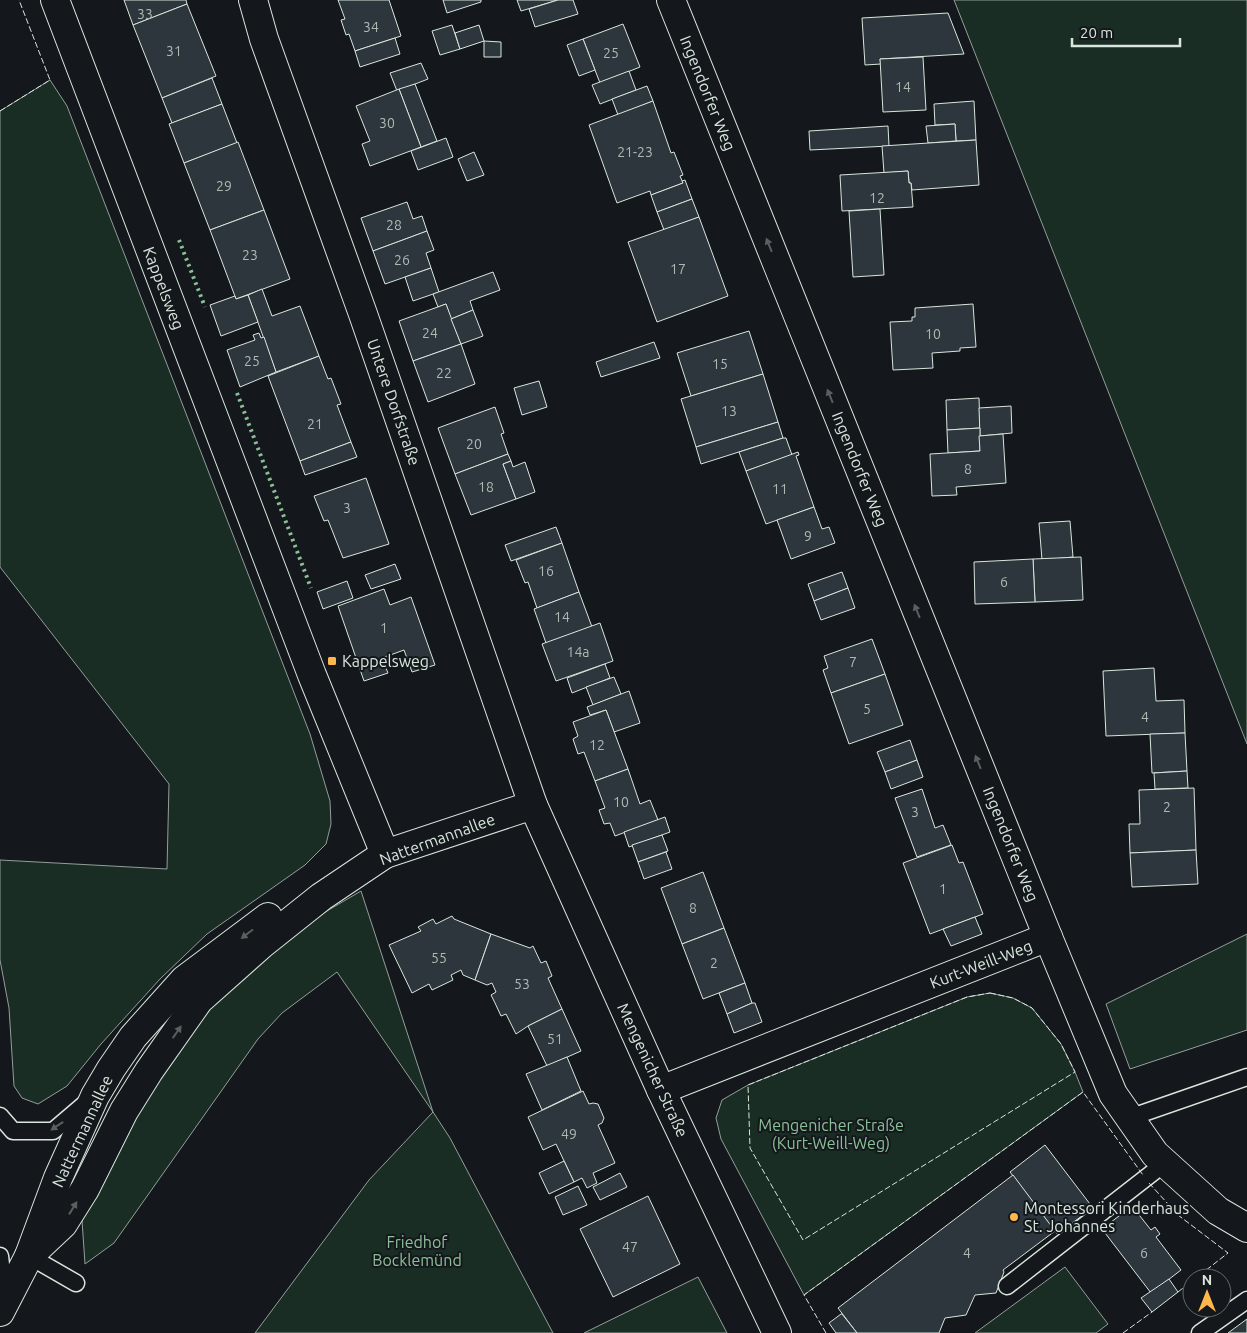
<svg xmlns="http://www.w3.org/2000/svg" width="1247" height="1333" viewBox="0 0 1247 1333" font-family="Ubuntu,sans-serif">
<rect width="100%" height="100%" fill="#14181c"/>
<g fill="#1a2d24" stroke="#939e99">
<polygon points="954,0 1247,0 1247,744"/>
<polygon points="50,80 67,106 310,734 330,801 331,824 326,844 305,865 207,934 160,979 101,1044 67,1086 38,1104 22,1098 14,1086 9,1008 0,960 0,860 167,869 169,784 0,567 0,111"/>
<polygon points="361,891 433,1112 450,1138 553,1333 255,1333 369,1180 433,1112 337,972 282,1013 258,1039 114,1243 85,1264 81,1206 159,1071 216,997 291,932"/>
<polygon points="1247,934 1247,1030 1130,1069 1106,1004"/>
<polygon points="990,993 1013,998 1032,1008 1061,1044 1075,1072 1083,1092 804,1295 721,1139 716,1118 722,1100 748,1085 967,997"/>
<polygon points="1065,1267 1108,1324 1096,1333 975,1333"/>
<polygon points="698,1277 727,1333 584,1333"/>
</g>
<g fill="#2c363c" stroke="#d8e6dc">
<polygon points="124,0 186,0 187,4 133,25"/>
<polygon points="338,0 389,0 401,36 355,51 349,34 346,35 341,20 345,19"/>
<polygon points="443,0 481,0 481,2 447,13"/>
<polygon points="517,0 558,0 521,11"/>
<polygon points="558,0 573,0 578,14 535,27 529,9"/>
<polygon points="187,4 216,76 162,98 133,25"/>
<polygon points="948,13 964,54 880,59 881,64 865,65 862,18"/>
<polygon points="623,24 640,67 600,83 583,39"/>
<polygon points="452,25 460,49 440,55 432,31"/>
<polygon points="479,25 484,41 460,49 455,33"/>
<polygon points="395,38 400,54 360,67 355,51"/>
<polygon points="583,39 595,70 579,76 567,45"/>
<polygon points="484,41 501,42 501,57 484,57"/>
<polygon points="923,57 926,110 883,112 880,59"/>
<polygon points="421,63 428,79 397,91 390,73"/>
<polygon points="629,71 636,90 600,104 592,85"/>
<polygon points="212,78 222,104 172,123 162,98"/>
<polygon points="415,84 437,141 421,147 399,89"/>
<polygon points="647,86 653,101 618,115 612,99"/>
<polygon points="399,89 421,147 370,166 362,144 370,141 356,106"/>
<polygon points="653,101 671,153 674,152 683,175 680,176 683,183 651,195 650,191 617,203 589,125"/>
<polygon points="974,101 976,140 956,141 955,124 935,125 934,104"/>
<polygon points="222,104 237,143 184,163 169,124"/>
<polygon points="955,124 956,141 928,143 926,126"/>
<polygon points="888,126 889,146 810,150 809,131"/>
<polygon points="446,138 453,157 418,170 411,151"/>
<polygon points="976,140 979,185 912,190 911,183 909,183 908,171 884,173 882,146"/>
<polygon points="238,142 264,210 210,230 184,163"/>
<polygon points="474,152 484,175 467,181 458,159"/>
<polygon points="908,171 909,183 911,183 913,207 842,211 840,175"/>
<polygon points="685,180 692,199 657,212 651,195 683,183 682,181"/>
<polygon points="692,199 699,217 664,230 657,212"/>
<polygon points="407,202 413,219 422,216 427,231 373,251 361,218"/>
<polygon points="880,209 884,275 853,277 849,211"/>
<polygon points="264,210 290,279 236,299 210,230"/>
<polygon points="699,217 728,296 657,322 628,242"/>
<polygon points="427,231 434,250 426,253 431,268 385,284 373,251"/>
<polygon points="431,268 439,292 413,301 405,277"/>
<polygon points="493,272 500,290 470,301 473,310 451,319 446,304 438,307 433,294"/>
<polygon points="262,289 272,316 300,306 319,356 276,372 248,295"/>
<polygon points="248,295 258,322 221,336 210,305 235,296 236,299"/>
<polygon points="446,304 461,344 413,361 399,321"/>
<polygon points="973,304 976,347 960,348 960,351 932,353 933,368 893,370 890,322 912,321 912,317 915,317 915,308"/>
<polygon points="473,310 483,336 461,344 451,319"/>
<polygon points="749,331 763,374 691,396 677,353"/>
<polygon points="259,333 261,338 264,337 276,372 240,387 227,350 255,340 253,335"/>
<polygon points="654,342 660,358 601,377 596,362"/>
<polygon points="461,344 475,384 428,402 413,361"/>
<polygon points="319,356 328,379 331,378 341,404 337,405 351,442 300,461 268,376"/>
<polygon points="763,374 778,422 696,447 681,399"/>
<polygon points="539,381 547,407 522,415 514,388"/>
<polygon points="979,398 980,428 947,430 946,400"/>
<polygon points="1011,406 1012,433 980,436 979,408"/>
<polygon points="495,407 504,433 501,434 508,454 455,474 438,428"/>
<polygon points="778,422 783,438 701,464 696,447"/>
<polygon points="980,428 980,451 948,453 947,430"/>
<polygon points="1003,434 1006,483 956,487 957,495 932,496 930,454 980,451 979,436"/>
<polygon points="783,438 786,438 792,455 746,471 739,452"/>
<polygon points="351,442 357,457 305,475 300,461"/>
<polygon points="798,452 799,455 796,456 814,507 766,524 746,471"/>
<polygon points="508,454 511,461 503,464 516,499 471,515 455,474"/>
<polygon points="511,461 513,467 525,462 535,492 516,499 503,464"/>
<polygon points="366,478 389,544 343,558 328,520 324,521 314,496"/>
<polygon points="814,507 822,529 829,527 835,543 791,559 777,520"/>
<polygon points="1070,521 1073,557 1042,560 1039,523"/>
<polygon points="556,527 562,543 511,561 505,545"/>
<polygon points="562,543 579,592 537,608 528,582 525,583 516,560"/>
<polygon points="1081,557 1083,600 1035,602 1033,559"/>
<polygon points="1033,559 1035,602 975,604 974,562"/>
<polygon points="395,564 401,579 371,589 365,575"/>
<polygon points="842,572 848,588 814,601 808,584"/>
<polygon points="347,581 353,598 323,609 317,592"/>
<polygon points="848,588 855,608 821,620 814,601"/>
<polygon points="384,589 390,605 411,597 435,665 412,672 404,650 382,658 388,673 364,681 338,606"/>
<polygon points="579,592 592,627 546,643 534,609"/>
<polygon points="600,623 613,661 556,681 542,644"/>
<polygon points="872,639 885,674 831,693 823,670 828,668 824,656"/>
<polygon points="605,664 610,678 572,693 567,678"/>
<polygon points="1154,668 1156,701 1184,700 1185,733 1106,736 1103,671"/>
<polygon points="885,674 903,725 849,744 831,693"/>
<polygon points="614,677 621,694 593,705 586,687"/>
<polygon points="629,691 640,723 614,732 606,710 590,715 587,707"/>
<polygon points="606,710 628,769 595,781 584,752 578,754 573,739 578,736 573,722"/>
<polygon points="1185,733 1187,771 1152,773 1150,734"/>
<polygon points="910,740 917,760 885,772 877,752"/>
<polygon points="917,760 923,777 891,789 885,772"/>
<polygon points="628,769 640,804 650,800 658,820 615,836 610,823 604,824 599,810 605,808 595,781"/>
<polygon points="1187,771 1188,788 1155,789 1154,773"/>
<polygon points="1194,788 1196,850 1130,853 1129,824 1140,824 1139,790"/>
<polygon points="922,789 935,828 943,825 951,845 917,857 895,798"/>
<polygon points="665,817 670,832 629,847 624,832"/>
<polygon points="662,835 668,851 638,862 632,845"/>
<polygon points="952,845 959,863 963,862 983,914 930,934 903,863"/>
<polygon points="1196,850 1198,884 1132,887 1130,853"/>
<polygon points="666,852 672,869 644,879 638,862"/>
<polygon points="703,872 724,928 682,944 661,888"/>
<polygon points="452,916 454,919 491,934 475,980 463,975 461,970 451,975 453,980 432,990 429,984 412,993 389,945 421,931 418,927 433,919 436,924"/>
<polygon points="975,917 982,934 951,946 943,929"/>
<polygon points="724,928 745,983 703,999 682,944"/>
<polygon points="491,934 530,948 533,946 541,963 546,961 552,976 548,978 562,1009 528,1026 516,1034 506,1014 501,1016 495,1003 491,995 496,992 492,983 487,985 475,980"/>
<polygon points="745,983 752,1003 727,1014 719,993"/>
<polygon points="752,1003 755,1003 762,1022 734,1033 727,1014"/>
<polygon points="562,1009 581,1051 547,1066 528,1026"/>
<polygon points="567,1057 581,1091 542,1110 526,1074"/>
<polygon points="583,1091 589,1104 593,1103 598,1104 604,1118 602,1123 598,1125 615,1163 593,1173 597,1183 587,1188 582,1178 574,1182 556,1144 543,1150 528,1117"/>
<polygon points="1045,1145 1093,1208 1057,1234 1010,1172"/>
<polygon points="564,1161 574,1182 549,1194 539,1173"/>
<polygon points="620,1173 627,1187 600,1200 593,1187"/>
<polygon points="1013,1175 1055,1231 1003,1270 1004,1272 996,1293 975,1295 966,1315 945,1318 939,1333 857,1333 838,1308"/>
<polygon points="578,1186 587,1205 563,1215 555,1197"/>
<polygon points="648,1196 680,1264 613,1297 580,1229"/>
<polygon points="1132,1206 1151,1230 1155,1227 1160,1234 1156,1237 1181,1270 1151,1293 1102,1229"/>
<polygon points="1169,1279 1178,1292 1152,1312 1141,1298"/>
<polygon points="841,1314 842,1314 857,1333 836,1333 829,1323"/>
<polygon points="1247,1319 1247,1333 1228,1333"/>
</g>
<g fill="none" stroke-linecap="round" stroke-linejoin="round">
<defs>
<g id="service">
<polyline points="0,1116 13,1131 53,1131 87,1102"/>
<polyline points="1129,1118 1247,1077"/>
<polyline points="0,1256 5,1300"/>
<polyline points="29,1256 76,1283"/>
<polyline points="1007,1286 1165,1163"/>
<polyline points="1200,1333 1247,1300"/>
</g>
<g id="minor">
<polyline points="55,0 312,675 385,854"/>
<polyline points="253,0 264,39 363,314 533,805 661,1090 777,1333"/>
<polyline points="671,0 1048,937 1113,1094 1155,1154 1218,1211 1247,1228"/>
<polyline points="661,1090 1048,937"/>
<polyline points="29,1256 63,1224 85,1189 124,1111 149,1071 199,1000 262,944 321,897 385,854 533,805"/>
<polyline points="0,1312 29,1256 58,1178 95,1096 111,1069 133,1037 184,980 268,917"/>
</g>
</defs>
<use href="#service" stroke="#d8e6dc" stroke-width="19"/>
<use href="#minor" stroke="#d8e6dc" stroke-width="30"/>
<use href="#service" stroke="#14181c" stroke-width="16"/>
<use href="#minor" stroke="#14181c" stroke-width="28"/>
<g stroke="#8ac095" stroke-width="4" stroke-dasharray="2.5 4" stroke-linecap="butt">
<polyline points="179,240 205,307"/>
<polyline points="237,393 311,588"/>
</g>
<g stroke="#d8e6dc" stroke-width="1" stroke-dasharray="6 2.5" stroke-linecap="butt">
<polyline points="0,111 50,80 19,0"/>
<polygon points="990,993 1013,998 1032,1008 1061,1044 1075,1072 803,1240 750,1148 748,1085 967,997"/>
<polyline points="1149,1183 1178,1215 1228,1253 1196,1278"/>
<polyline points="1178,1292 1192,1281"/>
<polyline points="826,1333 804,1295 1083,1092 1143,1175"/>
<polyline points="1123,1333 1152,1312"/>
</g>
</g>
<defs><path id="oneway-solid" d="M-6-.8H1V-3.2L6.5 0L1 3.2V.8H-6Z" transform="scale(1.25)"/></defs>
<g fill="#59605f">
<use href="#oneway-solid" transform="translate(769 245) rotate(-112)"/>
<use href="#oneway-solid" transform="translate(830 396) rotate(-112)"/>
<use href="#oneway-solid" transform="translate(917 611) rotate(-112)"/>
<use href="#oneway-solid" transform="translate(978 762) rotate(-112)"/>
<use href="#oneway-solid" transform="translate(247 934) rotate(143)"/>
<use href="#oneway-solid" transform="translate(177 1032) rotate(-55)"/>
<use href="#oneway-solid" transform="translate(57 1126) rotate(146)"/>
<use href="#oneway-solid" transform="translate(73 1208) rotate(-58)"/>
</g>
<g fill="#ffb74d" stroke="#14181c" stroke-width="2">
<rect x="327" y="656" width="10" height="10" rx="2.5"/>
<circle cx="1014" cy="1217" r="5"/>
</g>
<g text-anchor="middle" stroke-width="4" stroke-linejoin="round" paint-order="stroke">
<g font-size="14" fill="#adbab4">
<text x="145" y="19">33</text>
<text x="371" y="32">34</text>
<text x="174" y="56">31</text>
<text x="611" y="58">25</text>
<text x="903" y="92">14</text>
<text x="387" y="128">30</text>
<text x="635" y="157">21-23</text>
<text x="224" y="191">29</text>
<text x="877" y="203">12</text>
<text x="394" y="230">28</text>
<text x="250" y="260">23</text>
<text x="402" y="265">26</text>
<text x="678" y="274">17</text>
<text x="430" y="338">24</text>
<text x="933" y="339">10</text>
<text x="252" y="366">25</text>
<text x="720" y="369">15</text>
<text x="444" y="378">22</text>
<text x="729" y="416">13</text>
<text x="315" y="429">21</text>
<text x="474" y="449">20</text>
<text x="968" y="474">8</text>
<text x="486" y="492">18</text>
<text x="780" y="494">11</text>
<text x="347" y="513">3</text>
<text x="808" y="541">9</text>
<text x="546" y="576">16</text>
<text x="1004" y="587">6</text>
<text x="562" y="622">14</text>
<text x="384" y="633">1</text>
<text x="578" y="657">14a</text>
<text x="853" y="667">7</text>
<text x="867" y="714">5</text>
<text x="1145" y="722">4</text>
<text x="597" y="750">12</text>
<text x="621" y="807">10</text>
<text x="1167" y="812">2</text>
<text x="915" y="817">3</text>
<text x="943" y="894">1</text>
<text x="693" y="913">8</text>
<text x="439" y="963">55</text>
<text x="714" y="968">2</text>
<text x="522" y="989">53</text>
<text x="555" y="1044">51</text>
<text x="569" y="1139">49</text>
<text x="630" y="1252">47</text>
<text x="967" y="1258">4</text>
<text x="1144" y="1258">6</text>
</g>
<g font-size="16" fill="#d8e6dc" stroke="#14181c">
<text transform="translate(708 93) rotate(68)" y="6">Ingendorfer Weg</text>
<text transform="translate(164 288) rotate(69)" y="6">Kappelsweg</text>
<text transform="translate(394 402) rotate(71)" y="6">Untere Dorfstraße</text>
<text transform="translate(860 469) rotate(68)" y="6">Ingendorfer Weg</text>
<text transform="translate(437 839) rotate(-20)" y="6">Nattermannallee</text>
<text transform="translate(1011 844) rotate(68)" y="6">Ingendorfer Weg</text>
<text transform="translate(981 964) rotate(-21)" y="6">Kurt-Weill-Weg</text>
<text transform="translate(653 1070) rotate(65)" y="6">Mengenicher Straße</text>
<text transform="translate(82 1131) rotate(-65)" y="6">Nattermannallee</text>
</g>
<g font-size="16" fill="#d8e6dc" stroke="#14181c" text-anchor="start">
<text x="342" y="667">Kappelsweg</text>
<text x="1024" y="1214">Montessori Kinderhaus<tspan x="1024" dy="18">St. Johannes</tspan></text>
</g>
<g font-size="16" fill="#8ac095" stroke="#14181c">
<text x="831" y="1131">Mengenicher Straße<tspan x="831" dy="18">(Kurt-Weill-Weg)</tspan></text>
<text x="417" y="1248">Friedhof<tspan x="417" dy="18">Bocklemünd</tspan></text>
</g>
</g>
<g transform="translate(1207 1293)"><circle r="24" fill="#14181c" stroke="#626a69"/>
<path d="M0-4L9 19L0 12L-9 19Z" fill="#ffb74d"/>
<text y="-8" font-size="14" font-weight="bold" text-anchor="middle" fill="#d8e6dc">N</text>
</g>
<path d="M1072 38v8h108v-8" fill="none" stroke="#d8e6dc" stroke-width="2.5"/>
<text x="1080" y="38" font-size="15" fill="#d8e6dc" stroke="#14181c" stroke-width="4" paint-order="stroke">20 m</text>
</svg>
